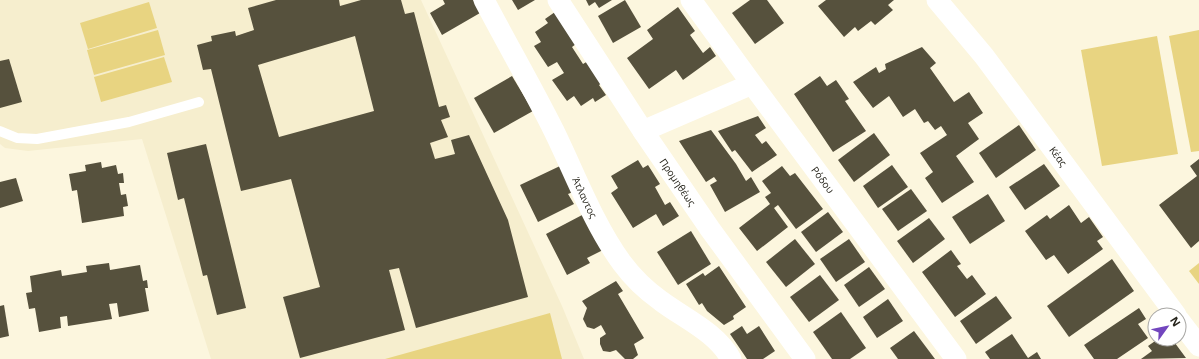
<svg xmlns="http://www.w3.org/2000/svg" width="1199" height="359" viewBox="0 0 1199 359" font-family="'Open Sans',sans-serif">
<rect width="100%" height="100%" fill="#fcf6de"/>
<polygon fill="#f6eece" points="0,0 421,0 562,306 584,359 211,359 142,139 28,151 5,148 0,144"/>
<g fill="#e8d481">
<polygon points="149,2 157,28 88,49 80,23"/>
<polygon points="158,30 165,55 94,75 87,50"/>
<polygon points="1199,30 1199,151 1191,152 1169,36"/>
<polygon points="1157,36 1178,154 1102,166 1081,50"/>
<polygon points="164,57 172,82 101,102 94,77"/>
<polygon points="1199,263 1199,284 1189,271"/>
<polygon points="550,313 562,359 385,359"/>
</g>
<g fill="#56513d" fill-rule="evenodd">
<path d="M276 0H339L340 6 361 0H401L405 14 414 12 439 107 446 105 450 117 441 120 448 137 430 143 435 159 455 154 451 140 469 135 508 220 528 297 416 328 399 268 389 270 405 330 300 358 283 297 320 287 291 179 241 191 211 69 203 70 197 45 212 41 211 36 235 31 236 36 254 30 248 8ZM355 36 374 111 279 137 258 65Z"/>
<polygon points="443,0 473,0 480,13 442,35 430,13 445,4"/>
<polygon points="512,0 535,0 518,10"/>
<polygon points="586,0 612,0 599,8 595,2 589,6"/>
<polygon points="625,0 641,27 613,43 598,16"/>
<polygon points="750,0 767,0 784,23 755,44 732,13"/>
<polygon points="826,0 894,0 888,5 893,10 875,25 871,21 858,31 855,27 844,37 818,6"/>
<polygon points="678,7 695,31 690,35 703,53 710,47 716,56 683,80 676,70 649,89 627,58 653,39 647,30"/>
<polygon points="555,12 576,44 572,47 583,64 588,61 602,83 599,85 606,95 595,102 593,98 581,106 574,96 567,101 552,80 564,73 557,62 548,67 534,46 541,42 535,32 548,23 545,19"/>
<polygon points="922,47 936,63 930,68 954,102 969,92 983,113 968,123 979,139 956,156 974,182 942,203 925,178 933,172 920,153 947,135 941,126 935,130 928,121 924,123 915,109 903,117 889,96 873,108 853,82 876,67 879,73 886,69 885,64"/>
<polygon points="9,59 22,102 0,108 0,61"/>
<polygon points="512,76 533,111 494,133 474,98"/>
<polygon points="820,76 827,86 836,80 849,99 845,101 866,131 833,152 794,94"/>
<polygon points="758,116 766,128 755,135 762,144 766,141 777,155 752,172 735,150 732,152 718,131"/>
<polygon points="1019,125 1036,150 996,178 979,153"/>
<polygon points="711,130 736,164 746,181 751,177 760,192 725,212 710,185 717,181 714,177 706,182 679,141"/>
<polygon points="874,133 890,155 854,182 838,160"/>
<polygon points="206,144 246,308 217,315 207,275 203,276 184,198 178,200 167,153"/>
<polygon points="1199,159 1199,241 1191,248 1159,205 1197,176 1190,166"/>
<polygon points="638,160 643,168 648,165 660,184 655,187 665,205 670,202 679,216 663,226 656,214 633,228 611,193 618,188 611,176"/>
<polygon points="101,162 102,168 116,165 118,174 123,173 124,183 119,183 121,195 126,194 128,206 123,207 124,216 82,223 77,190 72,191 69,174 86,171 85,165"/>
<polygon points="1044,164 1060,186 1025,210 1009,187"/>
<polygon points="892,165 908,187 878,208 863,186"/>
<polygon points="560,166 573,192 568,194 574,204 538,222 520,185"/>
<polygon points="782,166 790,176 795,173 823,209 796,229 778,205 774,208 788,227 757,251 739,228 770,204 765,197 771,193 762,181"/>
<polygon points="16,178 23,201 0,208 0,182"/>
<polygon points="911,189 927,211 898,231 882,209"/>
<polygon points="988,194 1005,221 970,244 952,217"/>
<polygon points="1069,205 1081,223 1089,217 1103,237 1097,241 1103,249 1068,274 1054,255 1046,260 1025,231 1047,215 1050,219"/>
<polygon points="828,212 843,232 816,252 801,232"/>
<polygon points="584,214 603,250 587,258 590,263 567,275 546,234"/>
<polygon points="929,218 945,239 913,263 897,241"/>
<polygon points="691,231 711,264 678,285 657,252"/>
<polygon points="795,239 815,264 786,287 766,262"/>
<polygon points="849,239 865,262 836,282 820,259"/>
<polygon points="951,250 961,264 957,266 967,279 972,275 986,294 955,317 922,272"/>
<polygon points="1112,259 1134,291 1069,337 1047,306"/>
<polygon points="109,263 110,270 140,265 143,281 147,280 148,288 145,288 149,311 119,317 117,303 109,304 112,319 68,326 67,316 60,317 61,328 39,332 35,308 29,309 26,293 32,292 30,276 61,270 62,276 87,272 86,266"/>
<polygon points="719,266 746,307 733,316 734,319 724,325 707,311 702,303 699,305 686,284 703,273 705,276"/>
<polygon points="869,267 885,289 859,307 844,285"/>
<polygon points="820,275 839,300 809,322 790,297"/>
<polygon points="616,281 623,291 618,294 644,338 634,344 638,355 633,359 625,359 616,350 610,352 603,351 600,344 600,338 606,334 601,325 594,329 587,327 583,319 587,308 582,301"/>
<polygon points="996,296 1012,318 976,344 960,321"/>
<polygon points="888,299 903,321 877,338 863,317"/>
<polygon points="4,305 9,336 0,338 0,306"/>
<polygon points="1139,308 1146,319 1138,324 1148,338 1117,359 1094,359 1084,345"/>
<polygon points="841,312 866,348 850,359 832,359 813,332"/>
<polygon points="742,326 747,334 759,326 775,351 763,359 747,359 730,334"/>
<polygon points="914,331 935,359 898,359 890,348"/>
<polygon points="1012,334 1028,358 1037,352 1041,359 990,359 985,352"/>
<polygon points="1158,339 1172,339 1186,358 1141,359 1152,351 1148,346"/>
</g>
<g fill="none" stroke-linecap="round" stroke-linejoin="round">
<polyline stroke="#fff" stroke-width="10" points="0,131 17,138 37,139 129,122 199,102"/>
<g stroke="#fff" stroke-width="21">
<path id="s1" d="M484 0C507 44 532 87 554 131 575 174 594 225 622 263 633 278 647 291 661 301 685 319 716 332 731 359"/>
<path id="s2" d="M558 0 643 131 710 229 805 359"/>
<path id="s3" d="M691 0 752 84 956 359"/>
<path id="s4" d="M937 0 984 56 1176 315"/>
<polyline points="643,131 752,84"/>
<polyline points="1179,320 1199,346"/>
</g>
</g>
<g text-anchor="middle" stroke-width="4" stroke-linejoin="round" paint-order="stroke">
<g font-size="10" fill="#26241b" stroke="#fff">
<text dy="4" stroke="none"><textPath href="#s4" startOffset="198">Κέας</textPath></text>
<text dy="4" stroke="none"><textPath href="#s3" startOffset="223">Ρόδου</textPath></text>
<text dy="4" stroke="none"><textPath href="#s2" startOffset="218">Προμηθέως</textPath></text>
<text dy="4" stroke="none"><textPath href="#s1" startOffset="222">Άτλαντος</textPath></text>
</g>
</g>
<g transform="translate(1167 327) rotate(57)"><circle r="19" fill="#ffffff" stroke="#a8a7a4"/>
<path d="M0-3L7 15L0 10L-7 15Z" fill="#7246be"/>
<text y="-6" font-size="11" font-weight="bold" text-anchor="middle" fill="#26241b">N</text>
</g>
</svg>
